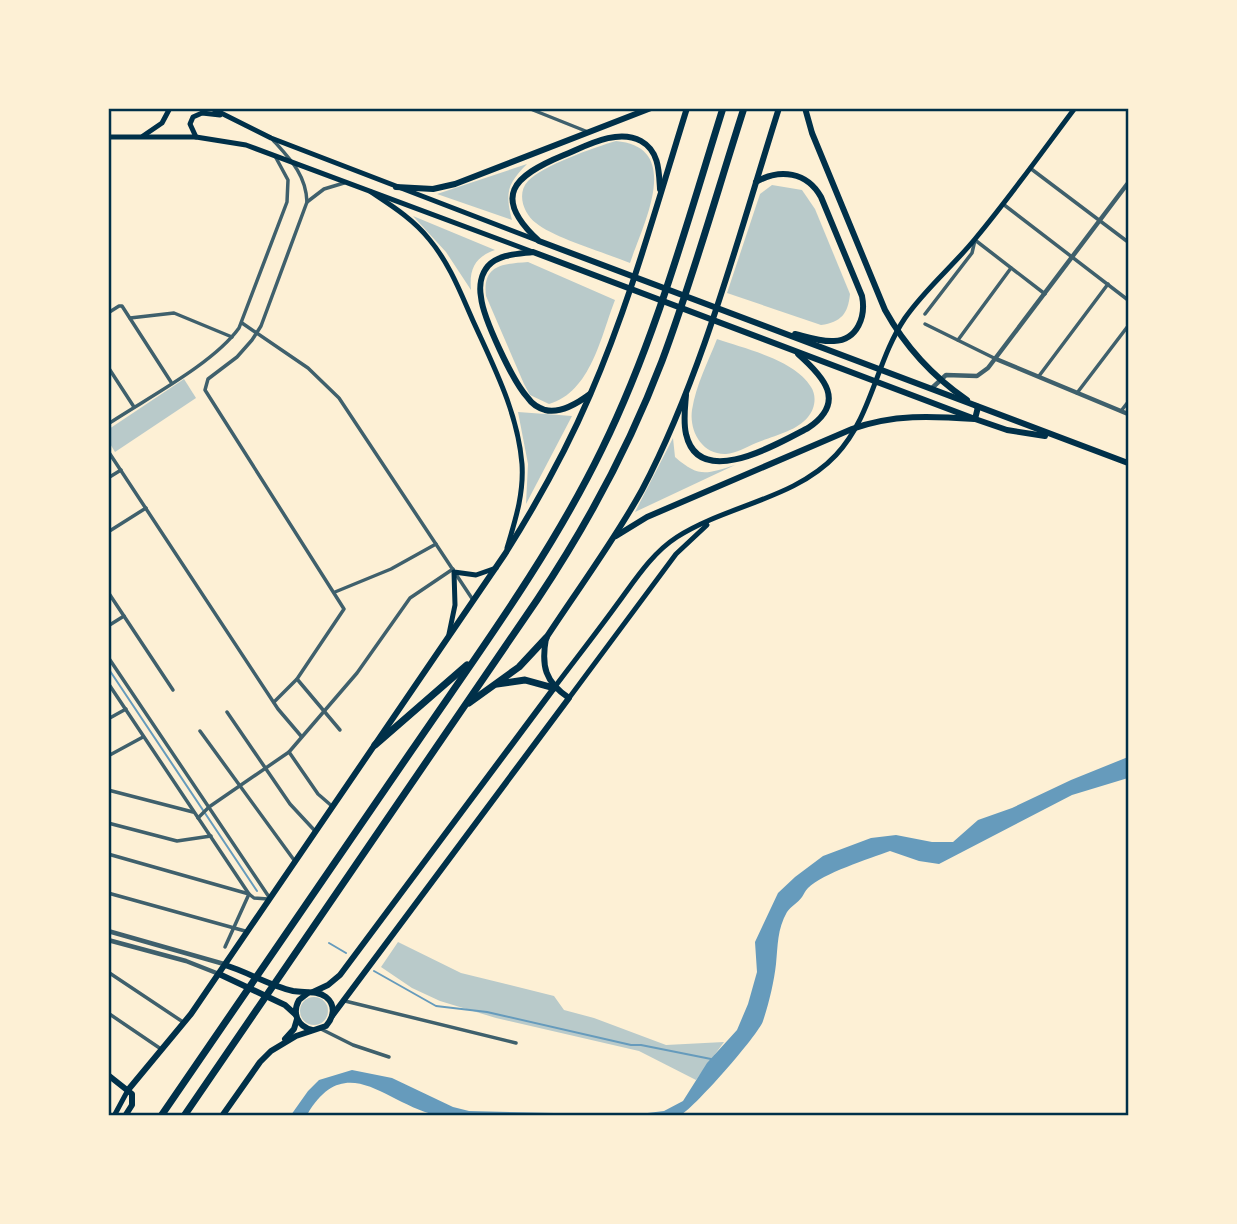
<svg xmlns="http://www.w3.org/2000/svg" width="1237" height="1224" viewBox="0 0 1237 1224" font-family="'Open Sans',sans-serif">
<rect width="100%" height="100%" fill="#fdf0d5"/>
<g fill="#b9caca">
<path d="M616 141C684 147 643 224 630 263 606 253 554 238 536 223 524 214 516 194 528 181 542 166 595 147 616 141Z"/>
<path d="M527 164C507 184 505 193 512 220L437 194Z"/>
<path d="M772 185 802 190 815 209 850 294C848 314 841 322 821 325L727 293 760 194Z"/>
<path d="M413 216 495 250C475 257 469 269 471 290L446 252Z"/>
<path d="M528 262 615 300C601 336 591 392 549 404L530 395 524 384 486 296C482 264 504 264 528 262Z"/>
<path d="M717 339C746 349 795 360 811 387 817 396 815 409 808 417 797 431 773 436 756 443 747 447 736 453 726 454 702 455 689 431 692 410 696 385 708 362 717 339Z"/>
<polygon points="184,379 196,398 115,452 109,442 109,429"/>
<polygon points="518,412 572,416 526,504 528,464"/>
<path d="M673 438 675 457C699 478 706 474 735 465L635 512Z"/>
<polygon points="398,942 461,973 554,996 564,1010 594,1018 666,1045 724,1042 696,1080 639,1051 496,1018 440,1001 412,988 381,967"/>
<circle cx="314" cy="1011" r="14"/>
</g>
<g fill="#669bbc">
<path d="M1128 757V778L1072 795 939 864 919 861 890 851C869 859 823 873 808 888 805 891 804 894 802 897 798 903 791 906 787 912 777 930 778 945 776 964 774 982 769 1003 763 1021 759 1034 692 1111 679 1116 669 1119 643 1116 631 1115L664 1111 683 1101 707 1063 737 1030 748 1004 757 972 755 942 778 893 795 877 823 856 871 838 896 835 932 842H953L978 820 1012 808 1071 780Z"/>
<path d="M352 1070 392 1078 453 1107 469 1111 554 1113 565 1115C534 1116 504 1116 474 1116 462 1116 448 1118 436 1115 387 1105 346 1048 307 1115H291L308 1091 319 1080Z"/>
</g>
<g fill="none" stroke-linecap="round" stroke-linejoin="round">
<g stroke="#669bbc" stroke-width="2">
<polyline points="108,668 257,891"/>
<polyline points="329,943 346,953"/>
<polyline points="374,971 436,1006 487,1012 631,1045 641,1045 711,1059"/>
</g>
<g stroke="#3f606c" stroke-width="3.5">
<polyline points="528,108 588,132"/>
<path d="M273 140C291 160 306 175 307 202L261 326 252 340 237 357 208 379 205 390 344 609 297 679 274 702"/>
<polyline points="1030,168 1128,242"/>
<polyline points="307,202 324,189 344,183"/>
<polyline points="1003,204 1128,300"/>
<polyline points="975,240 1045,294"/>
<polyline points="108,313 119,306 122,306 171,382"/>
<polyline points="925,314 972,253 975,240"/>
<polyline points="130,318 174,313 232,337"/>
<polyline points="242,323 308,368 339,398 473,600"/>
<polyline points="925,324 996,359"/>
<polyline points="958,340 1011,268"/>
<polyline points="108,367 134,407"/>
<polyline points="1039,376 1108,284"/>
<polyline points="1077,393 1128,326"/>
<polyline points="1121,411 1128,402"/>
<path d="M108 424C147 398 213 364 239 328L287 202 288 180 275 156"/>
<polyline points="108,451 278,709 301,736"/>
<polyline points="108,478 121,470"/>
<polyline points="108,532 146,508"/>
<polyline points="108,592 173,690"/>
<polyline points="335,592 391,569 436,544"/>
<polyline points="108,626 124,616"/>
<polyline points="108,657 269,897"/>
<polyline points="297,679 340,730"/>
<polyline points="108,683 249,894 254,898 268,899"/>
<polyline points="227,712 290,804 316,832"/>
<polyline points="108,719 126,709"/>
<polyline points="200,731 294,860"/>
<polyline points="289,752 318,794 333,807"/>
<polyline points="108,756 143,737"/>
<polyline points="108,790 193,812"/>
<polyline points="198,818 209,807 289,752 357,673 410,598 453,569"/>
<polyline points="108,823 177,841 211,836"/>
<polyline points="108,854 249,894 225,947"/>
<polyline points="108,893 245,931"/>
<polyline points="108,972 183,1022"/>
<polyline points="345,1001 516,1043"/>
<polyline points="108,1013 161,1049"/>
<polyline points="321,1029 353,1045 389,1057"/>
</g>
<g stroke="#3f606c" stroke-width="4.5">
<polyline points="996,359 1128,414"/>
<polyline points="932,388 946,375 977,376 988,368 1128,183"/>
<polyline points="108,931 224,964"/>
<polyline points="108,940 186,961 219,974"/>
</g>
<g stroke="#003049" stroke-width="5">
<polyline points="211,108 271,138 539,241"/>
<polyline points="143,136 162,123 170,108"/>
<polyline points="108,137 196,137 246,145 533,252"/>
<polyline points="196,137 190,124 193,117 202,113 220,115"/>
<path d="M371 192C392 206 413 219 429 239 450 264 461 294 474 323 495 369 518 414 522 464 524 494 515 521 507 548"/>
<polyline points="449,634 455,605 454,572 476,575 496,568"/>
<path d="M554 688C575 660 597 632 618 603 635 580 652 553 677 537 727 505 795 499 836 455 872 417 876 361 905 318 925 289 953 266 975 239 1010 197 1042 152 1075 108"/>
<polyline points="569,698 676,554 707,525"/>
<polyline points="114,1116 128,1090"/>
</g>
<g stroke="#003049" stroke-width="6">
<path d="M805 108 812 133 885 310C906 348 932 376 967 400"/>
<path d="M756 182C780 168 807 172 821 197L862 296C866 316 858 340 834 341 821 342 807 337 795 334"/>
<polyline points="396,187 433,189 455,184 651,108"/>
<path d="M660 189C659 171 659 151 641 141 617 128 586 146 564 155 513 176 491 197 539 241L1128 463"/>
<path d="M590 394C578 403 561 414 545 410 539 408 532 404 528 398 513 382 483 318 481 297 479 286 481 274 488 266 499 254 518 254 533 252L975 419 1007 430 1045 436"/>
<path d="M686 395C685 408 683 421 686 434 699 491 779 443 808 428 847 402 824 377 798 354"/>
<path d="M616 536 647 517 852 429C893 414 932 416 975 419L978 407 976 406"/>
<polyline points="219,974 285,1005 296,1015"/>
<polyline points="313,992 328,985 340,975 554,688"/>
<path d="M308 993 299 1000C292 1013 297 1026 312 1030"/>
<path d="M332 1016 569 698C545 682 541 666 546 638 578 589 614 541 642 490 703 374 739 234 779 108"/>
<polyline points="285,1039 294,1029 297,1019"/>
<polyline points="108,1075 132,1094 132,1105 125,1116"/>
<path d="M128 1090 191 1014 505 554C537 503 566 451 590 395 630 303 657 204 687 108"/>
<path d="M222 1116 260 1062 271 1051 296 1036 326 1026C334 1017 336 1005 326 997 317 990 304 993 293 991 270 986 248 972 225 965"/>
</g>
<g stroke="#003049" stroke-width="7">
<polyline points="497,684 525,680 554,688"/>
<polyline points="469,703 519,667 546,638"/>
<polyline points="375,745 467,665"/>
<path d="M161 1116C245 994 328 872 412 750 479 652 550 556 602 449 655 341 687 223 723 108"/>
<path d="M184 1116 537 600C587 525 630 445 662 361 693 278 717 192 744 108"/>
</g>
</g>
<rect width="1237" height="1224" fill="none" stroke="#fdf0d5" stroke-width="220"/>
<rect x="110" y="110" width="1017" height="1004" fill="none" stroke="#003049" stroke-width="2.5"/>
</svg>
